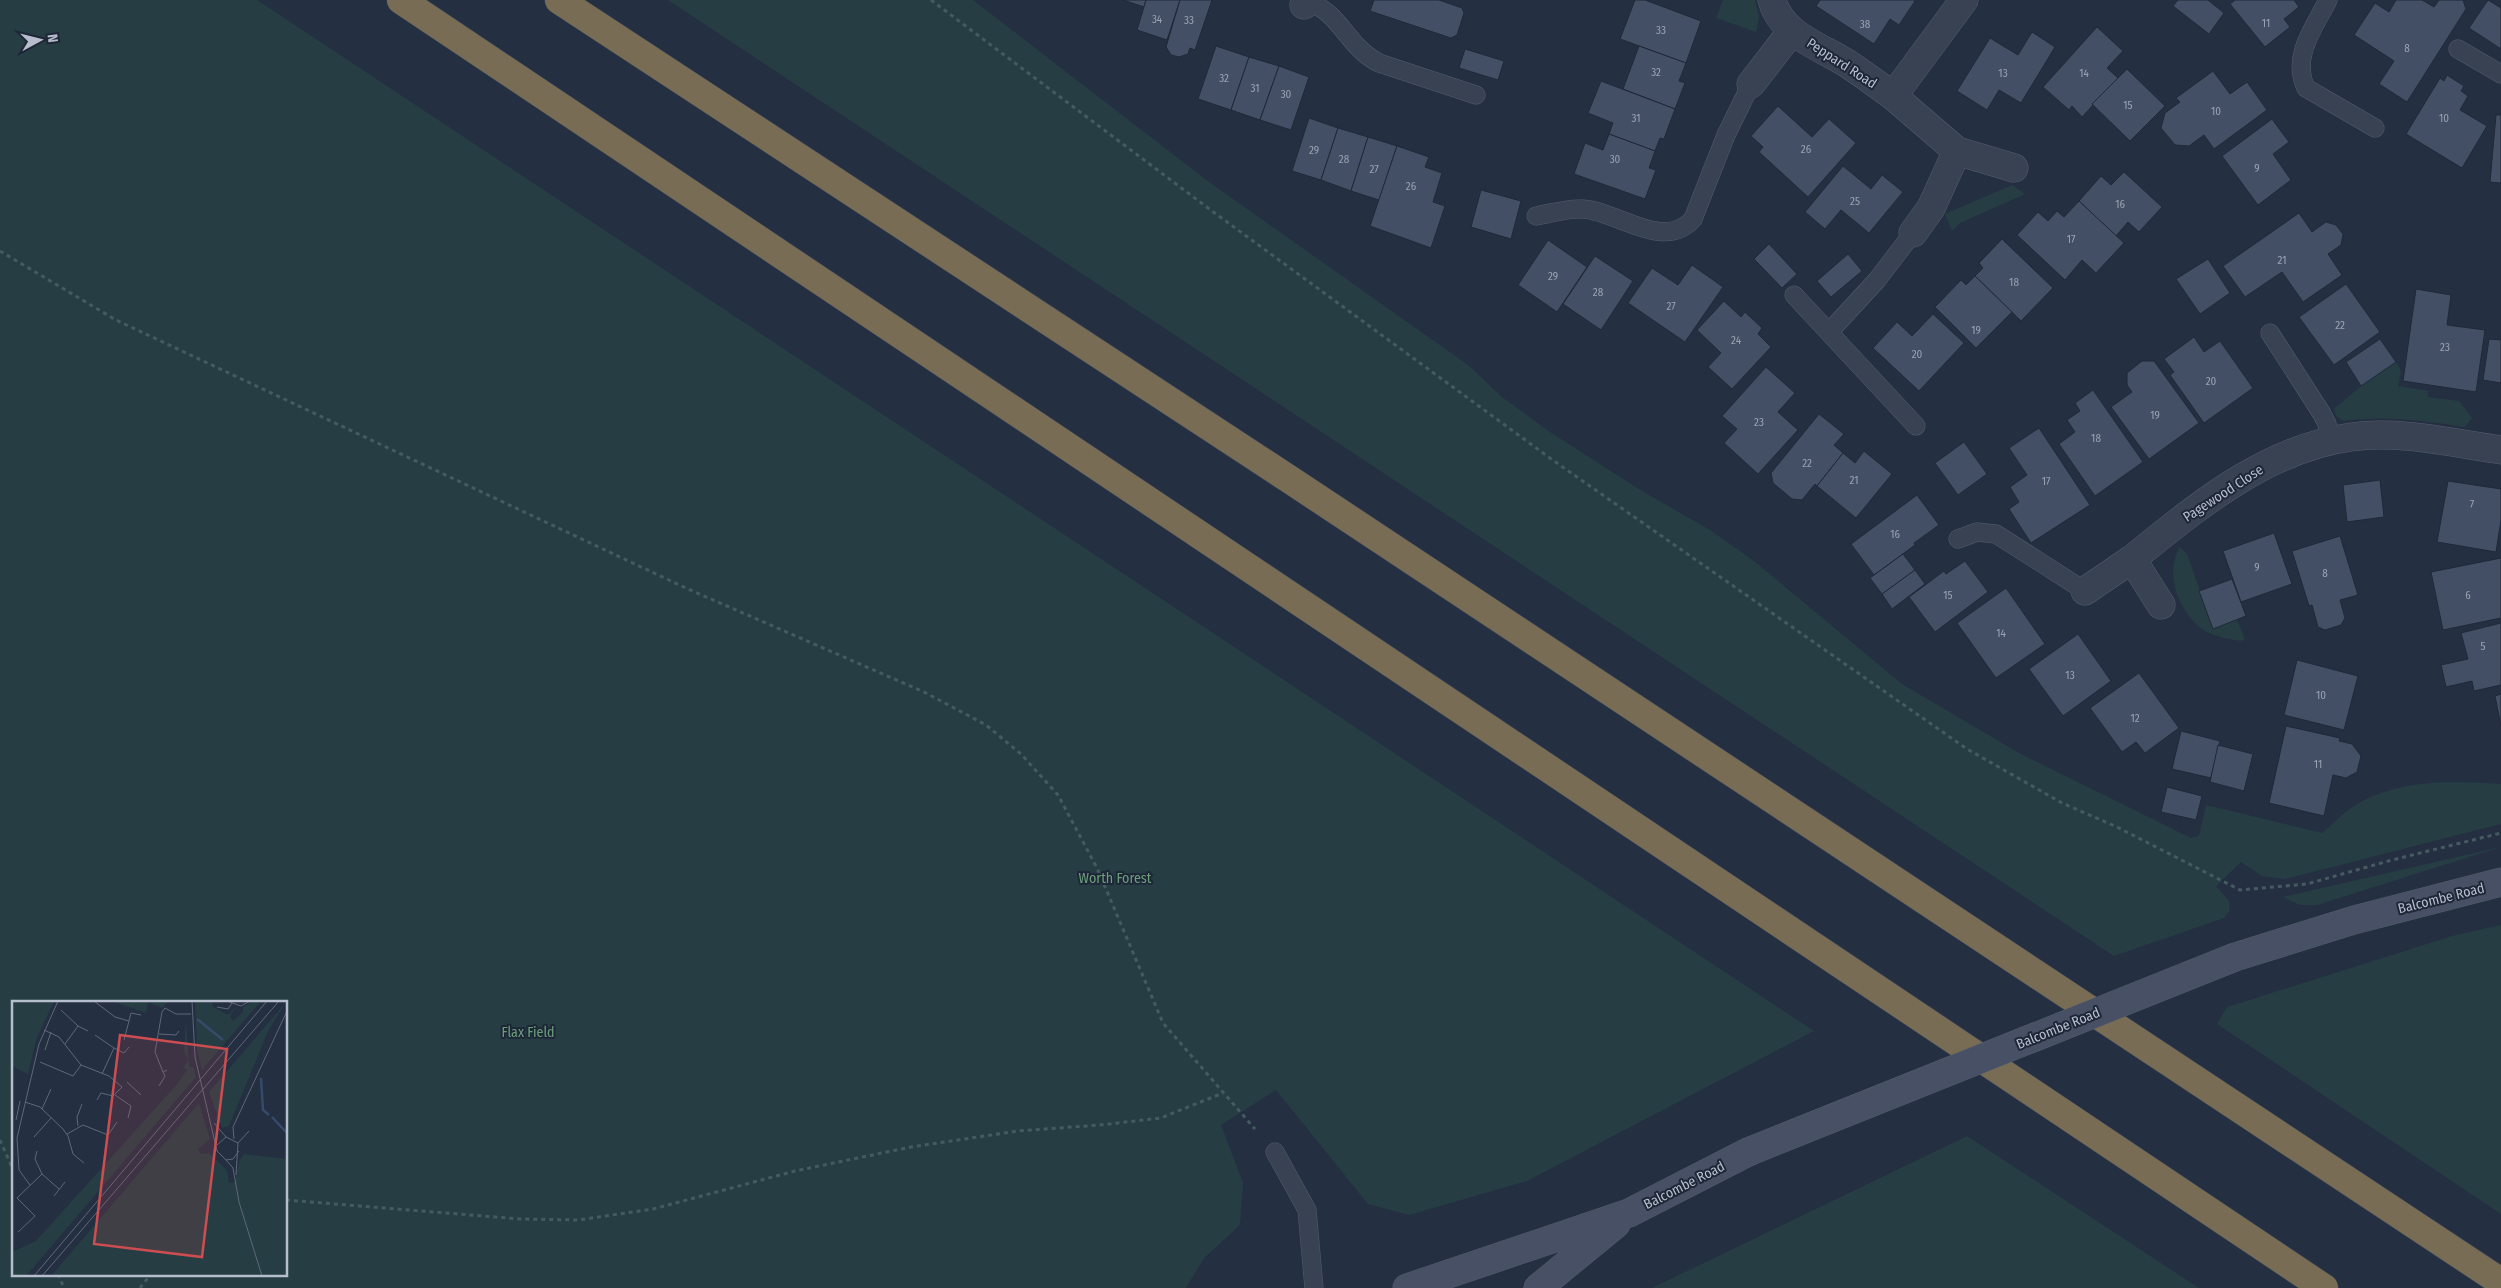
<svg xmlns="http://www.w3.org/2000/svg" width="2501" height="1288" viewBox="0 0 2501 1288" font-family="'Fira Sans Condensed',sans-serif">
<rect width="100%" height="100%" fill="#242f42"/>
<g fill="#263e43" fill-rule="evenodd">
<path d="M0 0H257L1814 1031 1527 1181 1409 1215 1368 1204 1276 1090 1221 1125 1243 1183 1240 1225 1204 1258 1186 1288H0ZM14 1002H286V1274H14Z"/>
<path d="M668 0H973L1209 182 1468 365 1502 397 1550 432 1642 491 1710 530 1754 561 1902 684 2019 753 2191 838 2199 836 2206 805 2322 833C2331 826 2339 817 2348 810 2395 778 2447 781 2501 784V824L2285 879 2262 876 2241 862 2216 886 2229 901 2230 910 2224 918 2114 956Z"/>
<polygon points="1723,0 1755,0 1759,17 1756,32 1716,18"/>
<polygon points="2012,185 2025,194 1960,223 1952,231 1945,214"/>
<path d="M2396 362 2401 371 2398 386 2428 391V397L2459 401 2472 418 2465 427C2424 421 2385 415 2344 421L2336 416 2334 409 2361 386Z"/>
<path d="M2180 547 2187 554 2213 628 2237 620 2245 639 2241 641C2229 639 2217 637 2207 632 2180 617 2163 573 2180 547Z"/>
<polygon points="2501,847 2317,905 2300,905 2283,897"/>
<polygon points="2501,925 2501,1214 2217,1024 2227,1007 2452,936"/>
<polygon points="1967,1136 2199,1288 1652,1288"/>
</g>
<g fill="#434f64" stroke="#202939">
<polygon points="1123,0 1146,0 1144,7"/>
<polygon points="1146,0 1180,0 1167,40 1137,30"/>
<polygon points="1180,0 1212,0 1195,50 1190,48 1188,54 1179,57 1171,55 1166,47"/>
<polygon points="1374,0 1439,0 1462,8 1464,13 1457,35 1451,38 1370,11"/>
<polygon points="1635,0 1645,0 1701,21 1686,63 1620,39"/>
<polygon points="1820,0 1914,0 1915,1 1899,25 1890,19 1874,44 1816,6"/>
<polygon points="2178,0 2208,0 2224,13 2209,34 2173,6"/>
<polygon points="2235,0 2294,0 2299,7 2284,19 2290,27 2265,47 2230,4"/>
<polygon points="2396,0 2422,0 2434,7 2439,0 2463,0 2466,9 2407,102 2379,84 2394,61 2354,35 2375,3 2389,12"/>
<polygon points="2488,0 2501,8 2501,49 2469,28"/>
<polygon points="2097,27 2123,51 2107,68 2118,78 2082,117 2072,106 2069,110 2043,87"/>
<polygon points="2032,32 2055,47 2021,103 1999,90 1987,110 1957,91 1990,38 2018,55"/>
<polygon points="1216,46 1249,57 1231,110 1198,99"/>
<polygon points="1639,46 1686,63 1679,81 1685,83 1675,109 1623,89"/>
<polygon points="1465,49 1504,61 1498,80 1459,68"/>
<polygon points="1249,57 1279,66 1260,120 1231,110"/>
<polygon points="1279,66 1309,77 1291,130 1260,120"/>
<polygon points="2127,69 2165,106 2130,141 2092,104"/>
<polygon points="2213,71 2230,94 2247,82 2267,110 2214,149 2204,135 2189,146 2175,145 2161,128 2165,113 2180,102 2176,98"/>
<polygon points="2447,75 2464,86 2461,91 2468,96 2460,110 2487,126 2462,168 2406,134 2440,78 2444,81"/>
<polygon points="1601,81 1675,109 1664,139 1660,138 1655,151 1609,134 1613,123 1588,113"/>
<polygon points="1778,106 1812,137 1829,119 1856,143 1808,197 1759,152 1763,147 1751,136"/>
<polygon points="2496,115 2501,115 2501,183 2490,182"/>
<polygon points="1309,118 1338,128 1321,180 1292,171"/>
<polygon points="2272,119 2289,142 2273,154 2291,180 2258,205 2222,156"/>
<polygon points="1338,128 1368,137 1351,191 1321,180"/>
<polygon points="1609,134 1655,151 1649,168 1656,170 1645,199 1574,174 1585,143 1603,150"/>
<polygon points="1368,137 1397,146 1379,200 1351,191"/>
<polygon points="1397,146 1429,157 1425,167 1442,173 1433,202 1445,206 1431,248 1370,226"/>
<polygon points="1843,166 1871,189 1882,175 1903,192 1869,233 1841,210 1825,229 1805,212"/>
<polygon points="2124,172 2162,207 2139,232 2128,222 2116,236 2079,201 2101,176 2111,185"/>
<polygon points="1481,190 1521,201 1511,239 1471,227"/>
<polygon points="2079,201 2124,243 2096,273 2082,260 2065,280 2017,235 2038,212 2048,221 2057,211 2064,217"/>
<polygon points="2299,213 2312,232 2326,222 2336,225 2343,234 2341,245 2328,254 2342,275 2303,302 2282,272 2245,297 2223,266"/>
<polygon points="2002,239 2053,288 2021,321 1975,276 1983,268 1979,263"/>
<polygon points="1548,240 1587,267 1557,312 1518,285"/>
<polygon points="1769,244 1797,274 1782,288 1754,259"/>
<polygon points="1848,254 1862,271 1831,297 1817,281"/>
<polygon points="1595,256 1633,281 1601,330 1563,304"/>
<polygon points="2208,259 2230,293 2200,314 2176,279"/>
<polygon points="1692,265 1723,287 1685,342 1628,303 1652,268 1678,285"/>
<polygon points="1975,276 2012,312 1976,348 1935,307 1961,280 1966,285"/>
<polygon points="2346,284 2380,332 2334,365 2299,317"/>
<polygon points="2416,289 2451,295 2447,325 2485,330 2476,392 2403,381"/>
<polygon points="1724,301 1741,317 1745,312 1762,328 1758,334 1771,347 1732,389 1708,367 1721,353 1697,330"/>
<polygon points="1933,314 1964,343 1919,391 1873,348 1897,322 1912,336"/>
<polygon points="2194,337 2204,352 2220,341 2253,388 2204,423 2170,375 2174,372 2164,359"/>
<polygon points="2380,339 2396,362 2361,386 2346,362"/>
<polygon points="2489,339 2501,340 2501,383 2483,380"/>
<polygon points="2142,361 2154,361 2199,423 2149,459 2111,407 2132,392 2127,385 2127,373"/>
<polygon points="1766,367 1795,393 1778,412 1798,430 1758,474 1724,443 1737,429 1722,416"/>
<polygon points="2093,390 2143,462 2095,496 2059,444 2075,432 2067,420 2080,411 2075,403"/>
<polygon points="1819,414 1844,434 1834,445 1843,453 1817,486 1815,484 1802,500 1792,499 1773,483 1771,473"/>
<polygon points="2039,428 2090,505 2031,543 2009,509 2019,502 2010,487 2027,475 2009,448"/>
<polygon points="1964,442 1987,474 1958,495 1935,463"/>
<polygon points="1864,451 1892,474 1856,518 1817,486 1843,453 1855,463"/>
<polygon points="2380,480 2384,517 2347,522 2343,485"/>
<polygon points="2448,481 2501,489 2501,520 2496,552 2437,542"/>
<polygon points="1917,495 1939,525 1914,543 1915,545 1874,575 1851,544"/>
<polygon points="2274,533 2292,584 2241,602 2223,551"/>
<polygon points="2340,536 2358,595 2340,600 2345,618 2341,625 2325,630 2318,627 2312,605 2309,606 2292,551"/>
<polygon points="1903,554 1915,570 1882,594 1870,578"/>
<polygon points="2501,558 2501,618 2443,630 2431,572"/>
<polygon points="1965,561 1988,592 1935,632 1909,597 1944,571 1946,574"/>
<polygon points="1915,570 1925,584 1892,609 1882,594"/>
<polygon points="2232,579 2246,616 2213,629 2199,591"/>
<polygon points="2006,588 2045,644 1996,678 1957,623"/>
<polygon points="2501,623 2501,685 2474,691 2472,681 2446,687 2441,665 2468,659 2461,633"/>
<polygon points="2078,634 2111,681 2063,716 2029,669"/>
<polygon points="2297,660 2358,676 2344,730 2284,715"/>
<polygon points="2139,673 2179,728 2145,753 2136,742 2122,752 2090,708"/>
<polygon points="2501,694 2501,726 2495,696"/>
<polygon points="2286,726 2340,738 2339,741 2352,744 2361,756 2357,772 2346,778 2333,775 2324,816 2269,803"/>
<polygon points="2181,731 2220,741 2211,778 2172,769"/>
<polygon points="2218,745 2253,754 2244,791 2210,782"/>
<polygon points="2167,787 2202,796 2196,820 2161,812"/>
</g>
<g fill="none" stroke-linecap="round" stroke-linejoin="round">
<defs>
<g id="lane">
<path d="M1308 0C1316 5 1325 10 1331 16 1348 33 1357 52 1379 63L1476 95"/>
<path d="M2328 0C2314 28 2291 57 2306 88L2375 128"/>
<polyline points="2458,49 2501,74"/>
<path d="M1536 216C1552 213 1567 208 1583 209 1617 211 1664 252 1693 219L1726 135 1751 84"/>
<polyline points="1794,295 1916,426"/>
<polyline points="1830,331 1877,280 1913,233"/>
<polyline points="2270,333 2322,414 2327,424 2330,441"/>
<polyline points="1958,539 1977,532 1996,534 2085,591"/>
<polyline points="1275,1152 1307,1210 1314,1288"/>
</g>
<g id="street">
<path d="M1772 0C1781 35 1820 46 1848 64 1863 74 1878 85 1893 96L1964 0"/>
<polyline points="1304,5 1306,0"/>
<polyline points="1751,84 1792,31"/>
<polyline points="1893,96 1957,151 2014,168"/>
<polyline points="1913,233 1931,208 1957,151"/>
<path d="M2132 559C2197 507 2265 449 2351 437 2400 430 2452 443 2501 450"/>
<polyline points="2085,591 2132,559 2161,605"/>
</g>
<g id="secondary">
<polyline points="2235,957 2354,920 2501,882"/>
<polyline points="1407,1288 1629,1213 1748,1152"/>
<polyline points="1538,1288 1616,1224"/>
</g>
<g id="highway">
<polyline points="401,0 2324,1288"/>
<polyline points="559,0 1292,481 2501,1282"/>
</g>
</defs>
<use href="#lane" stroke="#545d6c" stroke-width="19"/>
<use href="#street" stroke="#545d6c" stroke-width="29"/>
<use href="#secondary" stroke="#545d6c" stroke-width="29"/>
<use href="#highway" stroke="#414a59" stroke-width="29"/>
<g stroke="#455b60" stroke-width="3" stroke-dasharray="4 4" stroke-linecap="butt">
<polyline points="931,0 1212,211 1554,461 1967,749 2062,803 2117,827 2240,890 2307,884 2392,860 2501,833"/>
<polyline points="0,251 116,320 688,589 924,692 986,725 1021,754 1058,795 1097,868 1163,1023 1255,1129"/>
<polyline points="0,1140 14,1172"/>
<polyline points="286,1200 520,1219 578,1220 653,1209 795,1171 911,1147 1018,1131 1100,1125 1161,1118 1223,1093"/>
<polyline points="58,1274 64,1288"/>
<polyline points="140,1288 151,1274"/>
</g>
<use href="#lane" stroke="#394252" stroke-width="18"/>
<use href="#street" stroke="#394252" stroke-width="28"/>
<use href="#secondary" stroke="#475065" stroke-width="28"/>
<use href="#highway" stroke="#786c55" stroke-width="28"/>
<defs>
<polyline id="secondary-bridge" points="1748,1152 2235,957"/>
</defs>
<use href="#secondary-bridge" stroke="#545d6c" stroke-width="29" stroke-linecap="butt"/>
<use href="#secondary-bridge" stroke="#475065" stroke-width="28"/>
</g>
<g text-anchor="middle" stroke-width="4" stroke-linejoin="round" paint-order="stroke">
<g font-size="11" fill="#99a2b2">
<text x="1157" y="23">34</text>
<text x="1189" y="24">33</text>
<text x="2266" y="27">11</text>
<text x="1865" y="28">38</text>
<text x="1661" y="34">33</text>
<text x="2407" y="52">8</text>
<text x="1656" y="76">32</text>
<text x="2003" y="77">13</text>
<text x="2084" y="77">14</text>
<text x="1224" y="82">32</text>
<text x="1255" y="92">31</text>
<text x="1286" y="98">30</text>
<text x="2128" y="109">15</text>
<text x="2216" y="115">10</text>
<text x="1636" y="122">31</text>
<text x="2444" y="122">10</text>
<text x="1806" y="153">26</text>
<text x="1314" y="154">29</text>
<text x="1344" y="163">28</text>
<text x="1615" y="163">30</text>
<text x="2257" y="172">9</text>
<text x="1374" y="173">27</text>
<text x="1411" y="190">26</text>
<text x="1855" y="205">25</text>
<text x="2120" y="208">16</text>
<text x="2071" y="243">17</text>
<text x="2282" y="264">21</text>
<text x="1553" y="280">29</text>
<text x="2014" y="286">18</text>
<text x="1598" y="296">28</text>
<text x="1671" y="310">27</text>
<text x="2340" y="329">22</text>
<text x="1976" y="334">19</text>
<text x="1736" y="344">24</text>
<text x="2445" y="351">23</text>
<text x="1917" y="358">20</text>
<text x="2211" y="385">20</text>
<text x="2155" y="419">19</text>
<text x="1759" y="426">23</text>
<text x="2096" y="442">18</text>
<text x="1807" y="467">22</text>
<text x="1854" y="484">21</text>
<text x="2046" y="485">17</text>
<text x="2472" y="508">7</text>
<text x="1895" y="538">16</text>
<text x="2257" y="571">9</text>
<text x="2325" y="577">8</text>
<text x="1948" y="599">15</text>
<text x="2468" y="599">6</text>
<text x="2001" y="637">14</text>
<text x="2483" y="650">5</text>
<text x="2070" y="679">13</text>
<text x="2321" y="699">10</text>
<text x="2135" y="722">12</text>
<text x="2318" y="768">11</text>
</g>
<g font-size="14" fill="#b6bdcc" stroke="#1e2737">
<text transform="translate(1842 63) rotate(33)" y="5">Peppard Road</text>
<text transform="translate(2223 493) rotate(-33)" y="5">Pagewood Close</text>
<text transform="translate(2441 898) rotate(-14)" y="5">Balcombe Road</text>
<text transform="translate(2058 1028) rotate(-22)" y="5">Balcombe Road</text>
<text transform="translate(1684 1185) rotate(-27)" y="5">Balcombe Road</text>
</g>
<g font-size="14" fill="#6b9e7a" stroke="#1e2737">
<text x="1115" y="883">Worth Forest</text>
<text x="528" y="1037">Flax Field</text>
</g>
</g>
<g transform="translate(12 1001)">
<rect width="275" height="275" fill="#242f42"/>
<path d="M0 0H42L24 39 16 73 0 65ZM99 0H154L155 1 150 7 136 1 134 12ZM183 0 215 2 201 1 200 5 215 14 225 6 218 15 221 20 231 11V6L241 0H249L190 69 185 48ZM275 0 257 28 217 125 210 127 197 91ZM174 18 177 65 182 67 184 76 14 275H0V251L24 240 166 82 175 69 172 67 176 58 172 50ZM187 102 198 138 186 148 189 153 197 152 215 169 217 182 223 181 227 160 232 153 275 158V275H39Z" fill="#263e43"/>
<path fill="none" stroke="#374a6a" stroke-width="2.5" d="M185 18 211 39M249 77 251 109 257 114M260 116 275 132"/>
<path fill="none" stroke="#5e6879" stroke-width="1" d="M82 0 103 16 117 20 112 39M180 0 183 56 205 150 214 159 221 158 227 150M215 0 229 5 238 0M205 6 216 8 220 2M49 9 66 25M117 20 119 12 129 14M32 29 47 36 69 64 97 75 110 86 101 95 89 92 85 99M147 33 164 34 167 30M83 34 102 47 90 73M53 43 66 25 76 30M102 47 112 52 117 46M33 49 39 31M28 61 61 75 69 64M151 71 143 51 150 11 153 7 164 13H179M115 81 129 94M147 85 153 75 151 71 155 69M103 94 119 105 116 117M13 101 28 106 51 128 56 135 61 153 72 162M30 108 39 88M4 119 8 100M202 122 214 136M66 125 65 116 70 103M55 133 71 124 96 134M96 134 105 121M22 136 39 117M222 138 221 126 275 10M226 142 237 130M205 144 214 136 226 142 224 174M25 150 23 158 30 173M214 159 221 167 227 201 250 275M18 184 7 169 5 137 27 43 46 0M42 195 53 181M6 231 23 215 5 197 30 173 47 188M22 275 255 0M30 275 267 0"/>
<path fill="#ce4d51" fill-opacity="0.15" stroke="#ce4d51" stroke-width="2.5" d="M108 34 215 48 190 256 82 243Z"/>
<rect width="275" height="275" fill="none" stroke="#b6bdcc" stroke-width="2.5"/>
</g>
<g transform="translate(40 40) rotate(83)" stroke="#1e2737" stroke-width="4" paint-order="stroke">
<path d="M0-4L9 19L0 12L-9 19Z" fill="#b6bdcc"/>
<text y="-8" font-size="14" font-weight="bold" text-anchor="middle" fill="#b6bdcc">N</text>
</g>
</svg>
